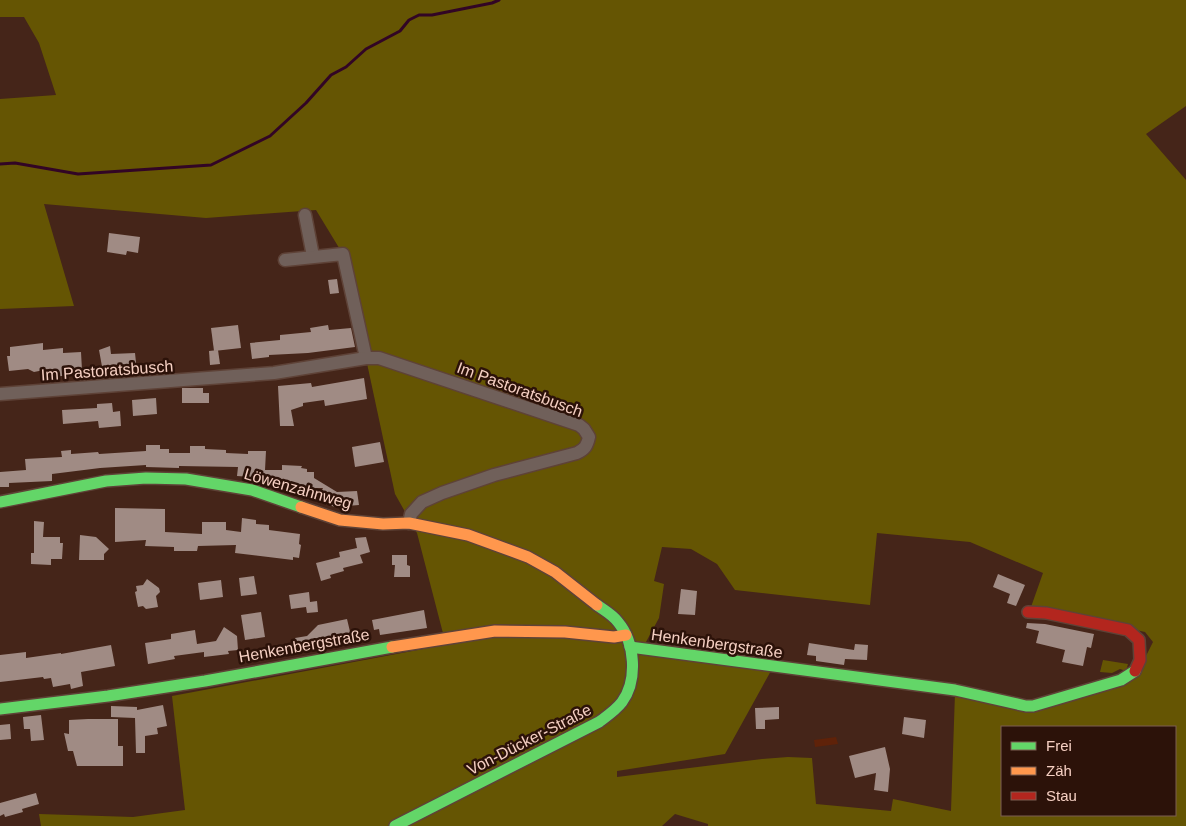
<svg xmlns="http://www.w3.org/2000/svg" width="1186" height="826" viewBox="0 0 1186 826" font-family="Arial,sans-serif">
<rect width="100%" height="100%" fill="#452519"/>
<polygon fill="#5f2209" points="836,737 838,744 815,747 814,740"/>
<g fill="#655503" fill-rule="evenodd">
<path d="M0 0H1186V106L1146 134 1186 180V826H708V824L675 814 662 826H41L39 814 133 817 185 810 172 696 423 649 445 641 417 533 395 494 344 256 316 210 206 218 44 204 74 306 0 309V99L56 95 39 43 24 17H0ZM877 533 970 542 1043 573 1031 607 1145 632 1153 642 1135 678 1013 706 955 693 951 811 893 799 891 811 816 804 812 758 788 757 762 759 617 777V771L725 754 772 669 640 653 659 618 664 584 654 581 662 547 691 549 717 564 735 590 870 605ZM1002 727H1175V815H1002Z"/>
<polygon points="1103,660 1128,664 1126,671 1120,669 1112,673 1100,672"/>
</g>
<g fill="none" stroke-linecap="round" stroke-linejoin="round">
<polyline stroke="#320525" stroke-width="3" points="0,164 15,163 78,174 211,165 270,136 306,103 331,75 346,67 366,49 400,31 409,20 419,15 432,15 492,3 499,0"/>
</g>
<g fill="#a08b84">
<polygon points="109,233 140,237 138,253 127,251 126,255 107,252"/>
<polygon points="337,279 339,293 330,294 328,280"/>
<polygon points="238,325 241,348 214,351 211,328"/>
<polygon points="328,325 329,330 351,328 355,347 308,353 269,355 269,357 252,359 250,343 280,340 280,335 311,332 310,328"/>
<polygon points="43,343 43,350 63,348 63,353 81,352 82,370 74,370 74,375 50,377 49,369 34,372 28,369 9,371 7,356 10,356 10,347"/>
<polygon points="110,346 111,354 135,353 137,372 126,373 126,370 103,372 99,350"/>
<polygon points="218,350 220,364 210,365 209,351"/>
<polygon points="364,378 367,399 325,406 324,400 303,403 303,406 291,410 294,426 280,426 278,386 311,383 312,387"/>
<polygon points="182,388 203,388 203,393 209,393 209,403 182,403"/>
<polygon points="156,398 157,414 133,416 132,400"/>
<polygon points="112,403 113,412 120,411 121,426 99,428 98,421 63,424 62,410 97,408 97,404"/>
<polygon points="380,442 384,462 355,467 352,447"/>
<polygon points="146,445 160,445 160,449 169,449 169,453 190,453 190,446 205,446 205,449 226,450 226,453 248,454 248,451 266,451 265,470 282,470 282,465 302,466 301,468 307,469 307,472 314,472 314,478 337,492 357,491 359,505 335,507 317,501 323,488 304,488 304,487 301,487 301,485 282,484 282,479 237,476 238,467 179,466 179,468 146,467 146,465 100,468 52,474 52,481 9,483 9,487 0,487 0,472 26,470 25,459 62,457 61,451 71,450 71,454 98,452 99,454 146,451"/>
<polygon points="115,508 165,509 165,532 202,534 202,522 226,522 226,530 241,532 242,518 256,520 256,524 269,525 269,530 300,534 299,544 301,545 299,558 293,557 293,560 235,553 236,545 198,546 197,551 174,551 174,547 145,546 146,540 115,542"/>
<polygon points="34,521 44,522 43,537 60,537 60,543 63,543 62,559 51,559 51,565 31,564 31,553 34,553"/>
<polygon points="80,535 96,537 109,549 104,554 104,560 79,560"/>
<polygon points="366,537 370,552 360,555 363,563 343,568 344,571 330,575 331,578 321,581 316,563 340,557 339,552 357,548 355,538"/>
<polygon points="392,555 407,555 407,565 410,566 410,577 394,577 395,565 392,565"/>
<polygon points="998,574 1025,585 1016,606 1007,603 1010,594 993,587"/>
<polygon points="254,576 257,594 241,596 239,578"/>
<polygon points="147,579 159,588 160,592 156,596 158,607 146,609 143,606 138,607 135,592 137,591 136,586 143,585"/>
<polygon points="221,580 223,597 200,600 198,583"/>
<polygon points="681,589 697,591 695,615 678,614"/>
<polygon points="309,592 310,602 317,601 318,612 307,613 306,607 291,609 289,595"/>
<polygon points="424,610 427,628 380,635 379,629 374,630 372,620"/>
<polygon points="261,612 265,637 245,640 241,615"/>
<polygon points="347,619 352,640 327,646 296,650 295,638 307,636 318,625"/>
<polygon points="1027,623 1045,624 1094,634 1091,648 1087,647 1083,666 1062,662 1065,650 1036,643 1039,631 1026,628"/>
<polygon points="224,627 237,636 238,650 228,651 229,654 204,657 204,652 174,656 175,659 148,664 145,643 171,639 171,634 195,630 197,644 216,641"/>
<polygon points="809,643 854,650 855,644 868,645 867,660 845,659 844,665 816,661 816,656 807,655"/>
<polygon points="111,645 115,666 81,672 83,686 71,689 70,684 53,687 51,678 44,679 43,677 0,682 0,655 26,652 26,658 61,653 61,654"/>
<polygon points="163,705 167,726 157,728 158,734 145,736 145,753 136,753 135,718 111,717 111,706 137,707 137,710"/>
<polygon points="779,707 779,719 765,720 765,729 756,729 755,708"/>
<polygon points="41,715 44,740 31,741 30,729 24,729 23,717"/>
<polygon points="904,717 926,720 924,738 902,734"/>
<polygon points="88,719 118,719 118,746 123,746 123,766 77,766 73,751 68,751 64,733 69,734 69,720"/>
<polygon points="10,724 11,739 0,740 0,725"/>
<polygon points="885,747 890,769 888,792 874,790 876,773 855,778 849,756"/>
<polygon points="36,793 39,804 22,809 23,812 5,817 4,814 0,816 0,803"/>
</g>
<g fill="none" stroke-linecap="round" stroke-linejoin="round">
<defs>
<g id="street">
<polyline points="305,215 313,256"/>
<polyline points="285,260 343,254 366,358"/>
<path d="M0 394 274 373 366 358H379L579 425 584 429 589 437C587 446 585 449 577 453L494 475 442 493 422 502 411 514 409 523"/>
</g>
<g id="fast">
<polyline points="0,502 106,481 146,478 186,479 252,490 301,507"/>
<polyline points="630,647 955,690 1026,706 1033,706 1121,680 1135,671"/>
<polyline points="0,709 108,696 205,681 392,647"/>
<path d="M395 826 599 722C607 716 616 710 622 702 638 680 635 642 618 622 613 615 604 610 597 605"/>
</g>
<g id="slow">
<polyline points="301,507 340,520 383,524 409,523 468,535 528,557 555,572 597,605"/>
<polyline points="392,647 495,631 565,632 614,637 626,635"/>
</g>
<polyline id="jam" points="1028,612 1046,613 1128,630 1139,640 1140,660 1135,671"/>
</defs>
<use href="#street" stroke="#5e4237" stroke-width="15"/>
<use href="#fast" stroke="#5e4237" stroke-width="14"/>
<use href="#slow" stroke="#5e4237" stroke-width="14"/>
<use href="#jam" stroke="#5e4237" stroke-width="14"/>
<use href="#street" stroke="#70605a" stroke-width="12"/>
<use href="#fast" stroke="#63d668" stroke-width="11"/>
<use href="#slow" stroke="#ff974d" stroke-width="11"/>
<use href="#jam" stroke="#b3261e" stroke-width="11"/>
</g>
<g text-anchor="middle" stroke-width="5" stroke-linejoin="round" paint-order="stroke">
<g font-size="16" fill="#f5cfc2" stroke="#2c1209">
<text transform="translate(107 370) rotate(-4)" y="6">Im Pastoratsbusch</text>
<text transform="translate(520 389) rotate(20)" y="6">Im Pastoratsbusch</text>
<text transform="translate(298 488) rotate(16)" y="6">Löwenzahnweg</text>
<text transform="translate(717 643) rotate(8)" y="6">Henkenbergstraße</text>
<text transform="translate(304 645) rotate(-10)" y="6">Henkenbergstraße</text>
<text transform="translate(529 739) rotate(-27)" y="6">Von-Dücker-Straße</text>
</g>
</g>
<rect x="1001" y="726" width="175" height="90" fill="#2c1209" stroke="#7c5e53"/>
<rect x="1011" y="742" width="25" height="8" fill="#63d668" stroke="#7c5e53"/>
<text x="1046" y="751" font-size="15" fill="#f5cfc2">Frei</text>
<rect x="1011" y="767" width="25" height="8" fill="#ff974d" stroke="#7c5e53"/>
<text x="1046" y="776" font-size="15" fill="#f5cfc2">Zäh</text>
<rect x="1011" y="792" width="25" height="8" fill="#b3261e" stroke="#7c5e53"/>
<text x="1046" y="801" font-size="15" fill="#f5cfc2">Stau</text>
</svg>
